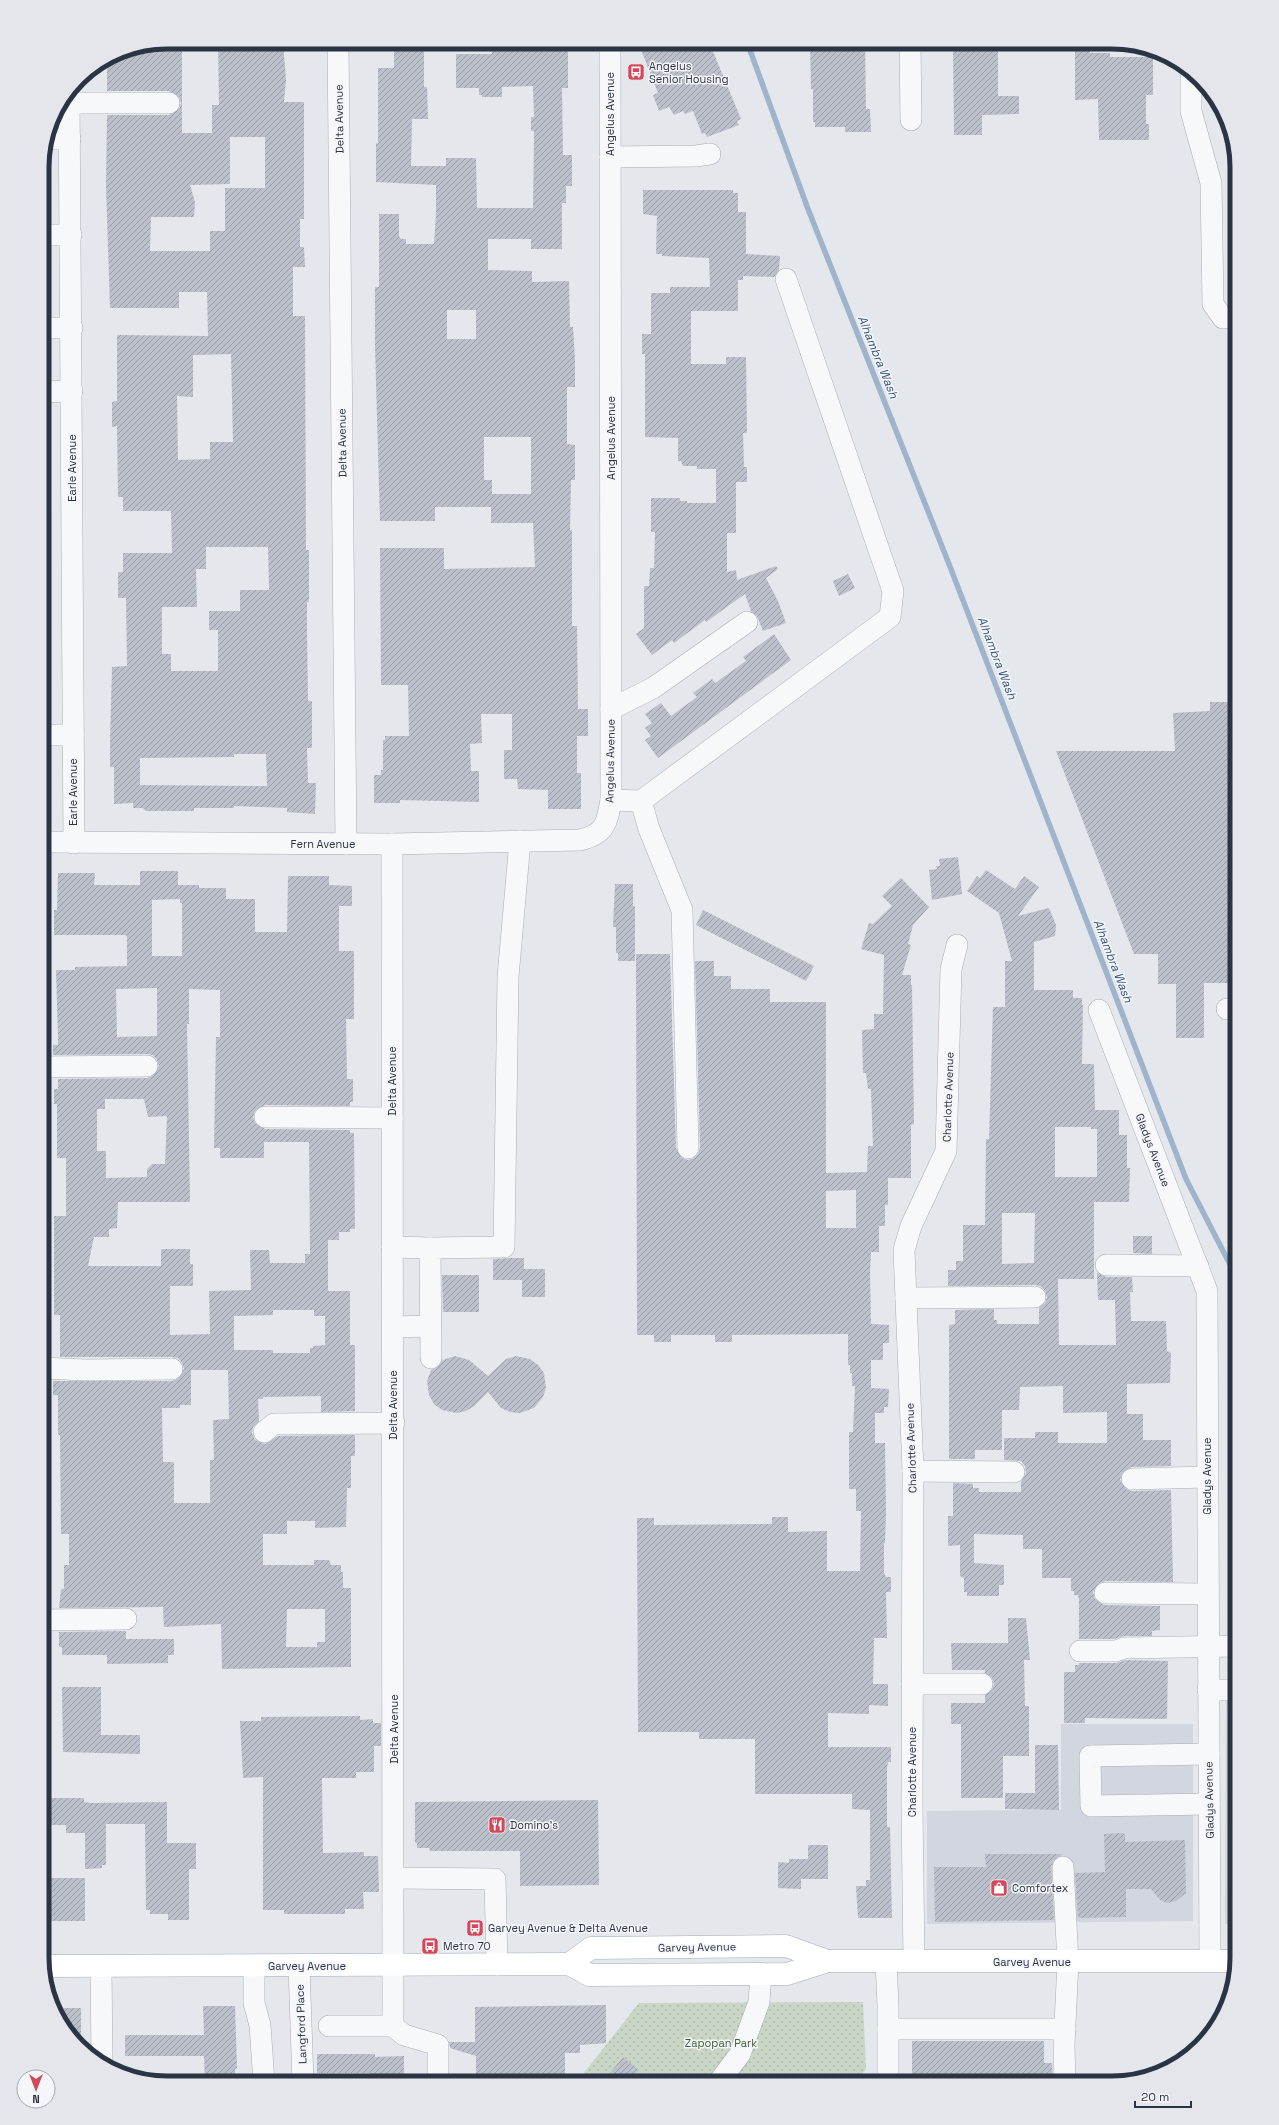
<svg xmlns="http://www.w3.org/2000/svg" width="1279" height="2125" viewBox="0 0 1279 2125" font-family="'Space Grotesk',sans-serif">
<defs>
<pattern id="grass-dots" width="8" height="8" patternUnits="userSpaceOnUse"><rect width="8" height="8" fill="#c9d6c5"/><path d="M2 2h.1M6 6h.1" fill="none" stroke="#adb8ab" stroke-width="1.8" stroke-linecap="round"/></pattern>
<pattern id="building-hatch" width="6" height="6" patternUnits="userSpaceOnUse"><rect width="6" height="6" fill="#bbc0ca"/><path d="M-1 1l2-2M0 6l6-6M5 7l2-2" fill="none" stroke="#989da6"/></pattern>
</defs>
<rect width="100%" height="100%" fill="#e4e7ec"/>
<g fill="#d2d6de">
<polygon points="1226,1681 1237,1681 1237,1924 1225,1924"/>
<polygon points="1061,1724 1193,1724 1193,1921 927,1924 927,1811 1061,1810"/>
</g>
<polygon fill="url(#grass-dots)" points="863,2002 866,2069 854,2083 576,2083 639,2003"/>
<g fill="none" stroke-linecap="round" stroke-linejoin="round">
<polyline stroke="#9fb4cc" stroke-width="5.5" points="747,42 808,209 949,564 1186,1179 1237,1278"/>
</g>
<g fill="url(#building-hatch)" fill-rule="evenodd">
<path d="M167 42H182V133H212V105H219L218 42H283L286 80 284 102H304V219H300V247H304L305 267H293V316H305L306 550H309V602H307V631L308 701H312V748H307L308 783H316L315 814 287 812V808L234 806V808H194V811H146L143 808H133V803L114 804V767H110V742L112 667 127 666 126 598H118V572H123V553H172L171 511H123V497H118L117 426 112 427V402L117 401V335L208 336 207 292H179V308H110L106 187 107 115H169L179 109 181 103 179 97 169 91H107V60L119 51ZM230 137H265V188H225V231H210V251H150L151 217H194L195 202 190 185 230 184ZM231 354 233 442H210V459L178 460 177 396 193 397V355ZM206 547H268L269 590H240V611H209V630H218V671H171V654H162V607H197L196 569H206ZM234 754H266L267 786 140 785V758L234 757Z"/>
<path d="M394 42H424V87H427L428 119H412L411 166H446V158H476L477 208H533L534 140V131H531V117H534L533 86 502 87V97H482V95H479V88H456V54H492V43L498 42H568V88H562L563 155H572V186H566V203H562V249H531V239H488V270L532 271V282L569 281 570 327H573L575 360V387H567V444L575 445V480H571L570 530H572V626H577L578 709H588V736H577V773H581V809H548V790L518 789 517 779H504V750H512V714H481L482 743 470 744 471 771H479V802L400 800V803H374V775H381V770H383V740H385V736H409L408 685H381L380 548H444V569L535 567 533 523H491V507H435V521H380L375 347V287H379V214H399V236L401 239H406V244H434L436 213V185L376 182V143L378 144V68H394ZM447 310H476V339H447ZM484 437H531V494H492V480H484Z"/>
<polygon points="638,42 709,42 741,119 737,121 739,125 707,137 705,133 702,134 693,111 685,114 683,111 674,115 669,107 659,111 653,95 658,93"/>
<polygon points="810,42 865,42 866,109 870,109 871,132 845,132 845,127 815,127 815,122 813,122 813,89 811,89"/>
<polygon points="953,42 998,42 998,96 1019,96 1019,114 982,115 982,135 954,135"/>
<polygon points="1075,42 1090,42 1090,53 1110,53 1110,57 1153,57 1153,95 1146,95 1146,124 1149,124 1149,140 1099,140 1098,99 1075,100"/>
<polygon points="643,190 733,190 733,193 738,193 738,212 746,212 746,254 780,256 779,270 774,277 743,276 743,280 738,280 738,311 691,311 691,364 726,364 726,357 746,357 747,433 743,433 744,467 747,467 747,482 736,482 736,533 727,533 727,572 736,570 737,580 776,566 778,569 766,578 778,601 786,623 763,631 757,616 751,611 745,594 706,622 705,620 674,643 672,640 652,655 636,634 644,628 644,586 649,586 650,568 654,568 655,532 651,532 651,498 680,498 680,501 687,501 687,503 716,503 716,469 697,469 697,466 683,466 681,461 678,461 678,438 645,437 645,354 642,354 642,334 651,334 651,293 670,293 670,287 710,287 709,258 662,256 662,254 656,254 657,216 643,214"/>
<polygon points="848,574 855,588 839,596 833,581"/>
<polygon points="774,634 791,660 658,758 645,740 651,736 645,728 652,723 645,714 661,703 671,716 697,697 693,693 712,679 715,683 746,661 743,657"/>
<polygon points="1210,702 1237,702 1237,983 1204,983 1204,1038 1176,1038 1176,984 1158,984 1158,954 1134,954 1056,751 1175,751 1173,713 1210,711"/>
<polygon points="958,857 962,894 932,900 929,870 937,869 936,866 940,866 939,859"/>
<path d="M986 870 1015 889 1024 876 1039 887 1018 916 1049 908 1056 925 1055 936 1034 942V990H1073V998H1082V1005H1083L1082 1064H1094L1095 1110H1119V1135H1127V1168H1130L1129 1202H1094V1279H1058L1059 1345H1116L1115 1300H1098L1097 1273 1106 1277H1132L1133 1292H1130L1131 1321H1166L1167 1351 1171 1353 1170 1383 1127 1384V1414H1143V1440H1171V1466L1131 1467 1122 1473 1120 1480 1126 1489 1132 1491 1171 1490 1173 1582 1105 1581 1099 1583 1093 1592 1095 1599 1104 1605 1160 1606V1630L1152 1631V1636H1124L1114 1639H1079V1599L1078 1595H1074V1591H1071V1578H1042V1549H1023V1535L974 1534V1563L1004 1565V1585H999V1596H967V1592H964V1578L960 1576V1545L948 1546V1516H953V1483L973 1484V1488H979V1492H1021V1482L1026 1473 1025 1466 1021 1461 1004 1460V1438H1035V1432H1058V1443H1107V1412L1063 1413V1386L1020 1387 1019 1410H1002V1450H975V1459H949V1325L955 1324V1310L994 1309V1320H997V1324H1039V1308L1045 1303 1047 1297 1045 1291 1041 1286 1035 1285 948 1286V1270H956V1261H963V1225H985L986 1139H989L993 1007H1005V961H1012L999 913 967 891 977 876 980 878ZM1055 1127H1091V1129H1097V1177H1055ZM1002 1213H1035L1034 1263 1002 1264Z"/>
<path d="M140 871H178V885H199V888H226V899H255V932H287L288 876H329V885L352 886V906H339V951H354V1019H346L347 1079H353V1102H350V1106L265 1105 255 1111 253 1117 255 1123 265 1129 350 1130V1133H354L355 1229H350V1232H339V1240H328V1291H350V1345H355V1411L321 1412V1396L263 1397V1399H258L259 1421 253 1427 252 1433 255 1440 265 1444 278 1436 355 1435V1456H351V1488H347L346 1527 315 1528V1521H287V1534H263V1565H314V1560H329L331 1565H341V1572H343V1588H351V1667L222 1669 221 1624 164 1627 163 1607 59 1608 61 1589H64V1565H69V1534H61L60 1435H58V1395H53V1381H172L178 1379 184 1369 182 1363 178 1358 172 1357H60V1315H54V1216H66V1158H57V1104H54V1089H58V1079L147 1078 153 1076 159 1066 157 1060 153 1055 147 1054 53 1055V1045H58V1037L56 970H75V967L127 966V936L125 935H54V910H57L58 873H95L94 885H140ZM180 899V903H182V956H152V900ZM157 988V1036L117 1037 116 989ZM189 989 220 990V1037H216L214 1148H220V1158H264V1142H309L310 1254H305V1263H270L269 1250H250L251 1290 209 1291 210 1334 170 1335V1286H193V1264H190V1249H161V1266H88L94 1237H109V1229L117 1228 118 1202H190L187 1024H189ZM105 1099H144L148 1117 167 1116 165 1164H152L147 1169V1177L106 1178V1151H97V1109H105ZM273 1310H314V1316H325V1345L313 1346V1348H310V1353H273V1350H234V1316L273 1315ZM191 1370H228L229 1419 213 1420 214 1460H210V1503H174V1462H163L162 1408H180V1405H191ZM287 1609H325V1642H317V1647H286Z"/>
<path d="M901 878 929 907 913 925 908 944 911 945 902 975H911V985H912L914 1124 911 1125V1178H888V1205H885V1226H879V1252H871L870 1273 871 1324 889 1325V1343H883V1360H871V1388L889 1389 888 1407H884V1413H875V1443H885L886 1511 885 1543H884V1573L886 1577H891V1592H886L887 1638H874L873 1684H888V1706L869 1705V1714L828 1713V1747H891V1762H888L887 1768V1827H890L892 1918H858L856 1886H866V1880H870V1810L852 1809V1794H755V1739H699V1732H638L637 1518H654V1525L772 1524V1517H788V1532L827 1531V1571H860L861 1511H856V1489H849V1432H853L855 1386H852V1373H850V1365H848V1334L732 1335V1342H715V1335H671V1342H654V1335H637L636 954H670L676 1148 682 1158 688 1160 694 1158 698 1154 700 1148 695 961H714V976H731V989H770V1002H826V1173L867 1172 868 1146H873L871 1089H868L866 1073H863L862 1030 874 1029V1014H883L884 955 861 949 869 923 873 924 892 906 882 896ZM856 1190V1228H826V1191Z"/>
<polygon points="615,884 633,884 633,906 635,906 635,961 618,961 618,953 616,953 616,927 613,927"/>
<polygon points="703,910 814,966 806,981 696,925"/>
<polygon points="1133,1236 1152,1236 1152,1254 1133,1253"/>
<polygon points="510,1258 524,1258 524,1269 545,1269 545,1297 522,1297 522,1280 493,1280 493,1259"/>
<polygon points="442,1275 479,1275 479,1312 443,1312"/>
<polygon points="455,1356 469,1360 488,1376 506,1359 516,1356 530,1359 538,1365 544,1373 546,1388 543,1397 534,1408 520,1413 510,1412 501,1408 488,1392 474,1406 466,1411 457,1413 442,1410 434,1404 429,1395 427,1381 431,1370 437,1368 443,1360"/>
<polygon points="1008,1618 1026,1618 1030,1660 1024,1660 1025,1706 1029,1706 1029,1756 1003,1756 1003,1798 961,1798 961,1724 951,1724 951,1703 985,1703 985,1695 992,1690 994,1684 992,1678 985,1673 985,1670 952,1670 951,1643 1008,1643"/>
<polygon points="126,1631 126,1639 174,1639 174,1655 168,1655 168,1663 107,1664 107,1655 62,1655 62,1647 59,1647 59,1632"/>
<polygon points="1126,1660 1168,1661 1167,1719 1085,1718 1085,1723 1064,1723 1064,1672 1075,1672 1075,1665 1079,1665 1079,1663 1116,1663"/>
<polygon points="62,1687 101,1687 101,1735 140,1735 140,1754 63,1752"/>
<polygon points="360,1716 360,1720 373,1719 373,1723 381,1723 381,1746 374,1746 374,1772 356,1772 356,1778 322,1778 323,1853 364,1852 364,1856 378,1856 379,1892 363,1892 364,1909 345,1909 345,1914 284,1914 284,1910 263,1910 263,1777 243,1778 240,1721 261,1721 261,1717"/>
<polygon points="1035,1745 1058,1745 1059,1810 1005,1809 1005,1793 1035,1793"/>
<polygon points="42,1798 84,1798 84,1802 91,1803 167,1802 167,1843 196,1843 196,1869 189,1869 189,1920 168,1920 168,1914 150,1914 150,1910 146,1910 145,1824 106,1824 106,1865 102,1865 102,1868 85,1869 85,1833 66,1833 66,1825 42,1825"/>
<polygon points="598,1800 599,1885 520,1886 520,1851 430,1851 429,1848 417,1848 417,1843 415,1843 415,1802"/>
<polygon points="1122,1833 1125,1834 1125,1842 1185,1840 1186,1893 1176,1901 1167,1903 1160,1900 1151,1889 1126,1889 1126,1917 1078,1918 1075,1873 1105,1872 1104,1834"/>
<polygon points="808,1845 828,1845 828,1879 801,1879 801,1889 778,1888 778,1862 789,1863 789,1859 808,1859"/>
<polygon points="985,1854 1062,1854 1053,1861 1051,1867 1054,1920 935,1922 934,1867 986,1867"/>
<polygon points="42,1878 85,1878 85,1921 43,1921"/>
<polygon points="606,2005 606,2043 580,2045 580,2053 565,2053 565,2083 476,2083 476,2056 450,2048 449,2042 475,2042 475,2007"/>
<polygon points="203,2006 235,2006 237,2068 235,2069 235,2083 205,2083 204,2056 125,2056 125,2035 204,2035"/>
<polygon points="54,2008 81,2008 81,2043 55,2013"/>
<polygon points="912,2041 1044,2041 1044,2063 1052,2063 1053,2083 912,2083"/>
<polygon points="317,2054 375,2054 375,2057 404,2056 404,2083 370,2083 370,2073 317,2073"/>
<polygon points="623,2057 639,2070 629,2083 602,2083"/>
</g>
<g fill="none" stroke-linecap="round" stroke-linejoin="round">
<defs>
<g id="minor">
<polyline points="338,42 346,844"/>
<polyline points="910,42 911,120"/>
<polyline points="1191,74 1191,111 1211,183 1213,304 1223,318 1237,317"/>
<polyline points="69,93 74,843"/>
<polyline points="70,103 169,103"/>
<polyline points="47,139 70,139"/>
<polyline points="610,157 696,156 710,154"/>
<polyline points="42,235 71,235"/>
<polyline points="42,328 72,328"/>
<polyline points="42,392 72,391"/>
<polyline points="611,709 653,688 747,622"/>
<polyline points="42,735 73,735"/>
<polyline points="611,800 641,801 890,617 893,591 786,279"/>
<polyline points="641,801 649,829 682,910 688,1148"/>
<path d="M42 842 392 844 580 840C605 834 607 824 611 800L610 42"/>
<polyline points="392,844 393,2026 404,2035 438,2045 438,2083"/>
<polyline points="1227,1009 1237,1009"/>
<polyline points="1099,1010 1207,1291 1210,1961"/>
<polyline points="42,1067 147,1066"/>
<polyline points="265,1117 392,1118"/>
<polyline points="392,1247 430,1248"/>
<polyline points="1106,1265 1198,1266"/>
<polyline points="906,1298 1035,1297"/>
<polyline points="393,1327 430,1326"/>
<polyline points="431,1358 430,1248 504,1247 508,977 520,841"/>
<polyline points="42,1368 85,1370 172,1369"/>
<polyline points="264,1432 274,1424 394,1423"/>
<polyline points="913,1471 1014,1472"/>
<polyline points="1132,1479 1207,1477"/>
<polyline points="1105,1593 1207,1594"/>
<polyline points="42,1620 126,1619"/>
<polyline points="1080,1651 1116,1651 1124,1648 1237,1646"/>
<polyline points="912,1684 982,1684"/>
<polyline points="1208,1690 1237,1690"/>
<polyline points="1209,1754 1090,1756 1091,1806 1209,1804"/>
<polyline points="1063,1867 1068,1962 1064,2045 1065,2083"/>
<polyline points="394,1878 495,1879 497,1965"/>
<polyline points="886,1961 888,2005 888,2083"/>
<polyline points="914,1961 912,1805 913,1471 904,1250 911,1226 946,1151 951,969 957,945"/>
<polyline points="101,1966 102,2064"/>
<polyline points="254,1966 254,2003 260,2025 264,2083"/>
<polyline points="299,1966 303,2083"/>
<polyline points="329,2026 393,2026"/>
<polyline points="888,2029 1065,2029"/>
<polyline points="718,2083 740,2054 759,2002 761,1974"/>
</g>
<g id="major">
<polyline points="569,1964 591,1948 786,1946 828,1961"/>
<polyline points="44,1966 569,1964 589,1975 787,1974 828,1961 1237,1961"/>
</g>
</defs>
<use href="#minor" stroke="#a9aeb7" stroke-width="22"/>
<use href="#major" stroke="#a3abb8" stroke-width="23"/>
<use href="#minor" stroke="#f7f8fa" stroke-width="21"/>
<use href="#major" stroke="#fff" stroke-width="22"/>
</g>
<defs>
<symbol id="bus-square" viewBox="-11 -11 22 22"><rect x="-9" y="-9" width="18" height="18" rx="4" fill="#d1495b" stroke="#f4f6f9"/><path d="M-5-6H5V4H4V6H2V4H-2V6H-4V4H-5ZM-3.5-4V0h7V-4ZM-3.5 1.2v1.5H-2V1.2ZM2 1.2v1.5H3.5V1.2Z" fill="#fff"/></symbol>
<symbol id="restaurant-square" viewBox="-11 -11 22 22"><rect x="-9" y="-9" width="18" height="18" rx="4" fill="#d1495b" stroke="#f4f6f9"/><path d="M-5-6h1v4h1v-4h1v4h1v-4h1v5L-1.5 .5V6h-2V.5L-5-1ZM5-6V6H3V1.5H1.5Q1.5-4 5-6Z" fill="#fff"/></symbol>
<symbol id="shop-square" viewBox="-11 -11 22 22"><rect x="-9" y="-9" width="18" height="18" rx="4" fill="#d1495b" stroke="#f4f6f9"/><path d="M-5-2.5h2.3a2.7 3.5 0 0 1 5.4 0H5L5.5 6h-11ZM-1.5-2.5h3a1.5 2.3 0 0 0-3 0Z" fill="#fff"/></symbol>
</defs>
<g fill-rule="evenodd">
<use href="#bus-square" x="626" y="62" width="20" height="20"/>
<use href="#restaurant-square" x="487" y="1815" width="20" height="20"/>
<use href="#shop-square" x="989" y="1878" width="20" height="20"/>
<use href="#bus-square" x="465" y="1918" width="20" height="20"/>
<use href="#bus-square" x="420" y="1936" width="20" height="20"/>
</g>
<g text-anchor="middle" stroke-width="3" stroke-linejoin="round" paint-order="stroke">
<g font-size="11" fill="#2b3445" stroke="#f4f6f9" text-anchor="start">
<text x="649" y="70">Angelus<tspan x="649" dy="13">Senior Housing</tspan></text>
<text x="510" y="1829">Domino's</text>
<text x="1012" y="1892">Comfortex</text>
<text x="488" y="1932">Garvey Avenue &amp; Delta Avenue</text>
<text x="443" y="1950">Metro 70</text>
</g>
<g font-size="11" fill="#2b3445" stroke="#f4f6f9">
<text transform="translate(610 114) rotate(-90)" y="4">Angelus Avenue</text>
<text transform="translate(339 119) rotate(-91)" y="4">Delta Avenue</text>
<text transform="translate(611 438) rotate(-90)" y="4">Angelus Avenue</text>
<text transform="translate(342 443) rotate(-91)" y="4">Delta Avenue</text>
<text transform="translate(72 468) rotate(-90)" y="4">Earle Avenue</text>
<text transform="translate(610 761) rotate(-89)" y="4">Angelus Avenue</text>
<text transform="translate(73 792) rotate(-90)" y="4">Earle Avenue</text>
<text x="323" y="848">Fern Avenue</text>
<text transform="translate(392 1081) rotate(-90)" y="4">Delta Avenue</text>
<text transform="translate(948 1097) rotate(-88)" y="4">Charlotte Avenue</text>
<text transform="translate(1153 1150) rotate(69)" y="4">Gladys Avenue</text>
<text transform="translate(393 1405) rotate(-90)" y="4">Delta Avenue</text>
<text transform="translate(911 1448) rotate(-92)" y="4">Charlotte Avenue</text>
<text transform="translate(1207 1476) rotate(-90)" y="4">Gladys Avenue</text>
<text transform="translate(394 1729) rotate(-90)" y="4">Delta Avenue</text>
<text transform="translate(912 1772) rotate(-90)" y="4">Charlotte Avenue</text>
<text transform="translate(1209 1800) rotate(-91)" y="4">Gladys Avenue</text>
<text transform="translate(697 1947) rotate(-1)" y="4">Garvey Avenue</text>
<text x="1032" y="1966">Garvey Avenue</text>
<text x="307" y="1970">Garvey Avenue</text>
<text transform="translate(301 2024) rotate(-92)" y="4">Langford Place</text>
</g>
<g font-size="11" fill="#3f6138" stroke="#f4f6f9">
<text x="721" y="2047">Zapopan Park</text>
</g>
<g font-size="12" font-style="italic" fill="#34527a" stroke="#f4f6f9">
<text transform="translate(878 357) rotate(68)" y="4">Alhambra Wash</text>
<text transform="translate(997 658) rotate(69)" y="4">Alhambra Wash</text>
<text transform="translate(1113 961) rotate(69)" y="4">Alhambra Wash</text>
</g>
</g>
<path d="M0 0H1279V2125H0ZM167 49H1112A118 118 0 0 1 1230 167V1958A118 118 0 0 1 1112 2076H167A118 118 0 0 1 49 1958V167A118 118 0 0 1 167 49Z" fill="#e4e6eb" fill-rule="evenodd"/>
<path fill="none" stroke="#2b3445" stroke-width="5" d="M167 49H1112A118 118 0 0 1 1230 167V1958A118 118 0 0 1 1112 2076H167A118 118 0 0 1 49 1958V167A118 118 0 0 1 167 49Z"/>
<g transform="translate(36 2089) rotate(180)"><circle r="19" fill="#f4f6f9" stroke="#a4a8b1"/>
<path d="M0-3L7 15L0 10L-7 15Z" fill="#d1495b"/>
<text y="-6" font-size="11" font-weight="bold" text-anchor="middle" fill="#2b3445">N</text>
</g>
<path d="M1135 2101v6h56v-6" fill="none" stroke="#2b3445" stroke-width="2"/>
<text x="1141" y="2101" font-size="12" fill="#2b3445" stroke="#f4f6f9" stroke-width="3" paint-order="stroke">20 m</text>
</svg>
